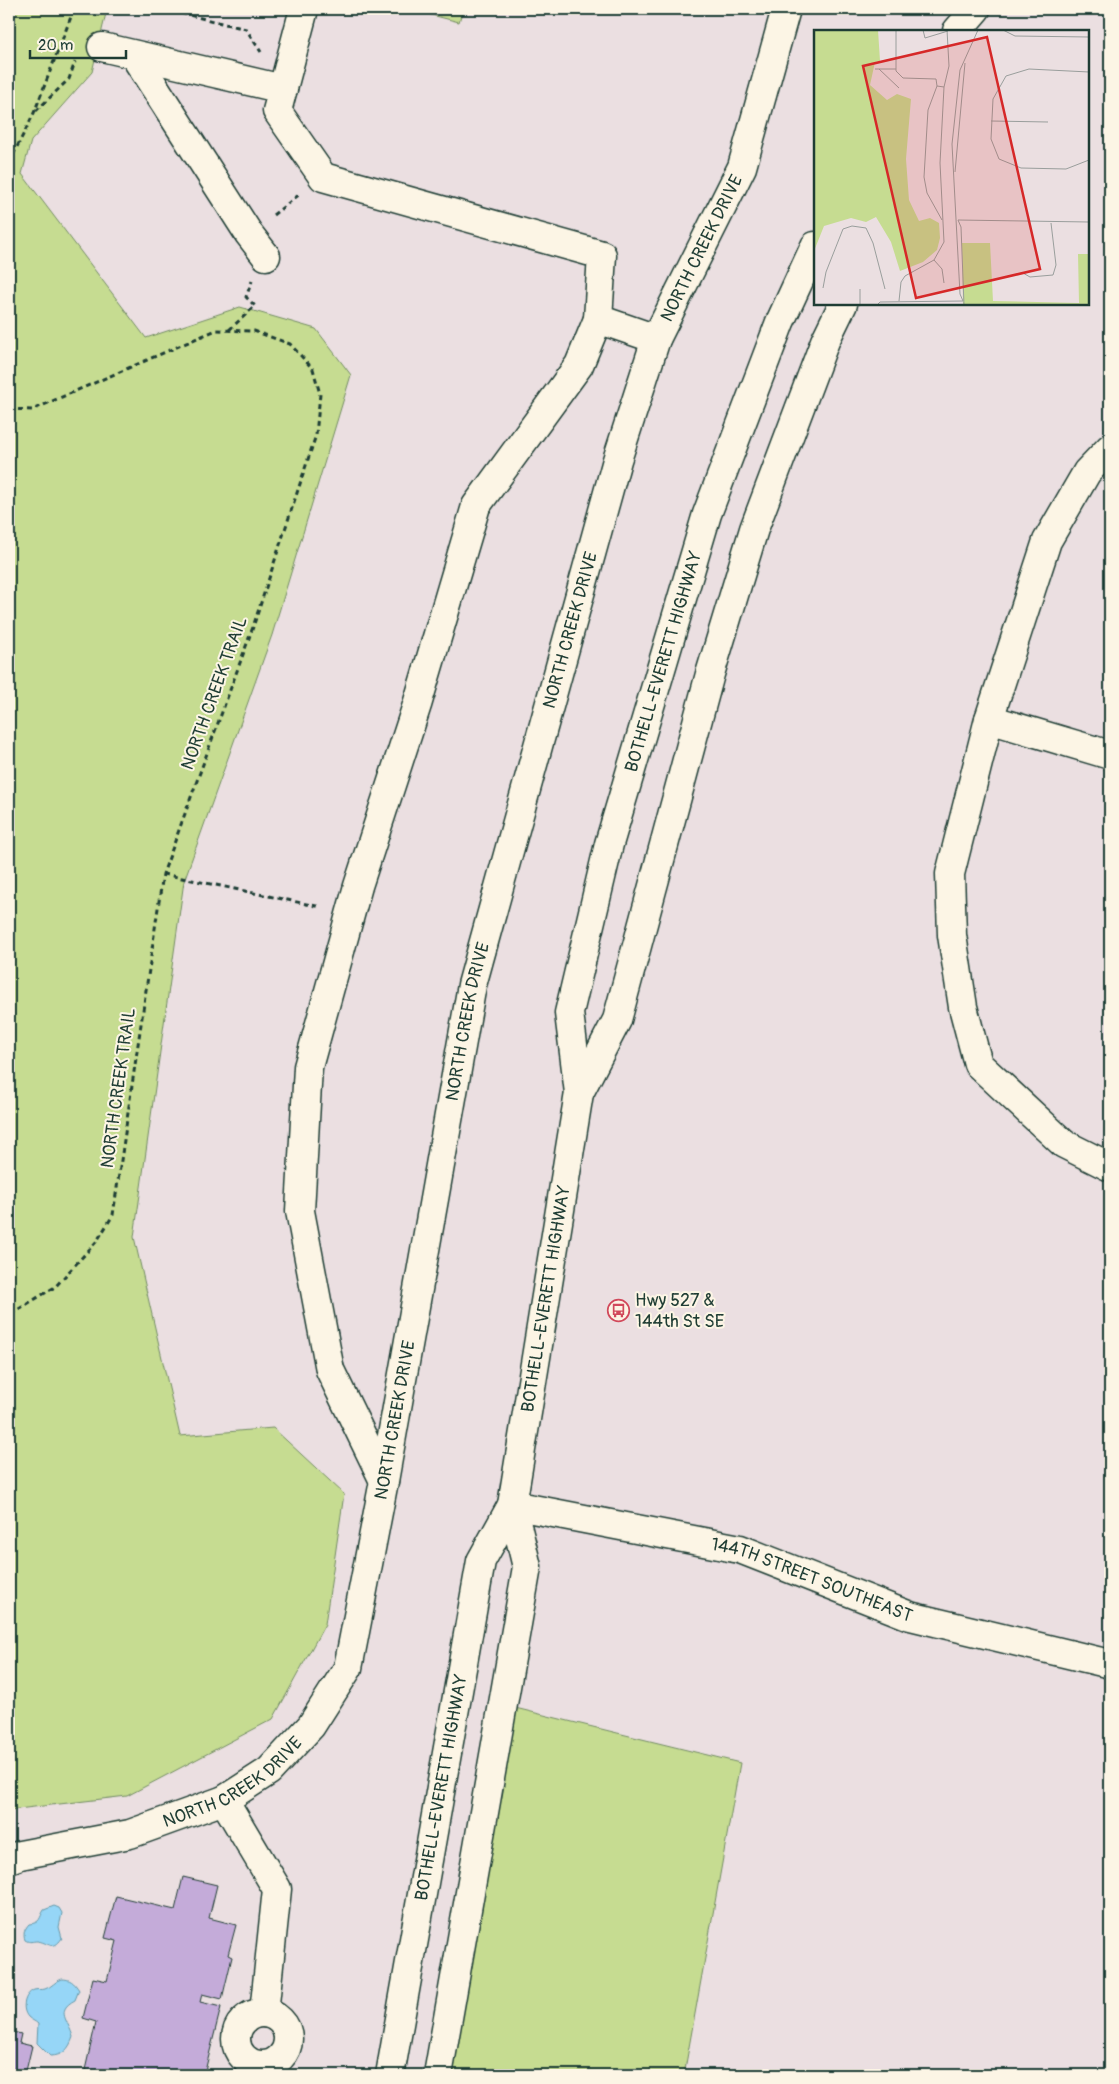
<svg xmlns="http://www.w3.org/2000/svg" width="1119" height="2084" viewBox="0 0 1119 2084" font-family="Pangolin,sans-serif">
<rect width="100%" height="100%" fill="#ebdfe1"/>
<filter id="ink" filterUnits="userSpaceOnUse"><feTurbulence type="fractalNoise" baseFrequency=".02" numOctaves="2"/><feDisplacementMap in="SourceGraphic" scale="10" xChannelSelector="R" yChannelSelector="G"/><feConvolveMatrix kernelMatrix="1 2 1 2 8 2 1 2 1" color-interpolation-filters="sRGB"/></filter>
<g filter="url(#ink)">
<g fill="#c6dc91" stroke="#728c62">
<polygon points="9,9 107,9 92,72 31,141 22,174 146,338 240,307 316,329 351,375 272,635 184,881 134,1237 180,1436 273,1428 344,1494 325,1624 273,1719 127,1796 9,1810"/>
<polygon points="408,9 463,9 459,22"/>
<polygon points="503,1705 740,1763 684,2075 439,2075"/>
</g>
<g fill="#96d6f7" stroke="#6699a9">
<path d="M54 1906 59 1908 62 1913 59 1927 62 1938C53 1952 48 1942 37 1941 32 1941 30 1943 25 1940 23 1933 24 1930 29 1924 41 1923 39 1918 44 1910Z"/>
<path d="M62 1979C70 1979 74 1982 79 1990L75 2000C54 2011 69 2021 73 2037 69 2049 63 2056 50 2056L37 2043 38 2024C35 2021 31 2020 28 2017 21 2009 24 1994 34 1990 38 1989 42 1990 45 1989 52 1987 55 1981 62 1979Z"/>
</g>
<g fill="#c4abd9" stroke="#1f3d34">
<polygon points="183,1877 217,1885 209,1918 236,1925 228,1955 232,1957 222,1999 202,1994 200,2002 221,2007 204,2075 104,2075 85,2070 96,2022 83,2018 93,1978 107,1981 117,1941 105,1938 116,1896 175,1910"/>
<polygon points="9,2031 21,2034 19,2043 32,2046 25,2075 9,2075"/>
</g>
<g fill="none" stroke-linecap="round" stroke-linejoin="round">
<defs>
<g id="minor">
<polyline points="304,9 277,111 323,177 602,255 598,319"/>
<polyline points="102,47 283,89"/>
<polyline points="134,55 249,234 266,256"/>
<polyline points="1110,448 1087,472 1047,541 989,719 950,874 952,935 963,1007 978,1064 1064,1144 1110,1167"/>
<polyline points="989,719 1110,755"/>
<polyline points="384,1481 330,1370 300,1211 308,1067 358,886 417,705 476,506 579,365 598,319 656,339"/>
<path id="s1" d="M512 1505 740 1549 910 1616 1110 1664"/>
<polyline points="224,1800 277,1889 264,2013"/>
<path id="s2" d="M9 1859 20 1855 130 1834 224 1800 269 1771 311 1726 348 1668 384 1481 472 985 617 460 656 339 742 167 786 9"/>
<circle cx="262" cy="2039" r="26"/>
</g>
<g id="major">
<polyline points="957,31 976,9"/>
<polyline points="579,1093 617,1020 710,674 754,529 825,341 843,304"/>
<path id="s3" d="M390 2075 481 1561 512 1505 579 1093 569 1013 609 844 707 514 780 322 815 246"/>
<polyline points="438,2075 527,1567 512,1505"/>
</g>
</defs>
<use href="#minor" stroke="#1f3d34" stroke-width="31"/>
<use href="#major" stroke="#1f3d34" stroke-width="31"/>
<g stroke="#1f3d34" stroke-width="3" stroke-dasharray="5 4" stroke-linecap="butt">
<polyline points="164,9 246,29 261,52"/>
<polyline points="97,16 102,9"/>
<polyline points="36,111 69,79 75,62"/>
<polyline points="9,163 34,113 74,9"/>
<polyline points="273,215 300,194"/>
<polyline points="229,330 255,306 246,297 252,281"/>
<polyline points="9,409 32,410 216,330 254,331 290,344 313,369 320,394 316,435 253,627 163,874 113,1215 97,1241 55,1287 9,1315"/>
<polyline points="163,874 321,907"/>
</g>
<use href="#minor" stroke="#fcf5e5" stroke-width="28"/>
<use href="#major" stroke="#fcf5e5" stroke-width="28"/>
</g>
</g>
<defs>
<symbol id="bus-ring" viewBox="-11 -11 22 22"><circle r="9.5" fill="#fcf5e5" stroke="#d1495b" stroke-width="1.5"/><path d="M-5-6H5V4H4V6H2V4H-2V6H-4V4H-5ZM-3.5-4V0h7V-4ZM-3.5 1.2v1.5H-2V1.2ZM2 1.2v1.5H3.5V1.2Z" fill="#d1495b"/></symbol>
</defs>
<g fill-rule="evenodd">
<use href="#bus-ring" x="606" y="1298" width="25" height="25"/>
</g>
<g text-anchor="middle" stroke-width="4" stroke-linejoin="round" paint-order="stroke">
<g font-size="18" fill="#1f3d34" stroke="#fcf5e5">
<text dy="6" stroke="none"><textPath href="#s2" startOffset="1875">NORTH CREEK DRIVE</textPath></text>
<text dy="6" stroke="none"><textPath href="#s2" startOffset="1470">NORTH CREEK DRIVE</textPath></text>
<text dy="6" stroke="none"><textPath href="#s3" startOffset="1448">BOTHELL-EVERETT HIGHWAY</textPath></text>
<text transform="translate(214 693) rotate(-70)" y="6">NORTH CREEK TRAIL</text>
<text dy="6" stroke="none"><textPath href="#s2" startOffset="1065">NORTH CREEK DRIVE</textPath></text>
<text transform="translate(118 1088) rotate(-82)" y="6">NORTH CREEK TRAIL</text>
<text dy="6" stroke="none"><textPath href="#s3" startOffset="795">BOTHELL-EVERETT HIGHWAY</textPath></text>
<text dy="6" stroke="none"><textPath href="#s2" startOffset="660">NORTH CREEK DRIVE</textPath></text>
<text dy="6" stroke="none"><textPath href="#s1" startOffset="310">144TH STREET SOUTHEAST</textPath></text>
<text dy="6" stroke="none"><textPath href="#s2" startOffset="240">NORTH CREEK DRIVE</textPath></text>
<text dy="6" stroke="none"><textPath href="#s3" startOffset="292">BOTHELL-EVERETT HIGHWAY</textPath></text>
</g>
<g font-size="18" fill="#1f3d34" stroke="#fcf5e5" text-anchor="start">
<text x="635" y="1306">Hwy 527 &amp;<tspan x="635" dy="21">144th St SE</tspan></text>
</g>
</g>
<g transform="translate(814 30)">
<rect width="275" height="275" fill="#ebdfe1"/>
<path d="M0 0H64L66 31 61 32 56 55 73 70 83 64 97 69 92 129 95 170 105 191 116 188 125 193 126 208 123 220 109 232 86 241 77 212 62 187 52 192 37 188 10 196 0 221ZM148 213H176L179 271 265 273 264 224H275V275H149Z" fill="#c6dc91"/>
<path fill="none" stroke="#999e9c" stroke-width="1" d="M82 0V41L89 48 122 49 123 56M109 0 111 8 134 1M189 0 201 6 275 7M61 39H82M65 39 85 58M275 42 215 39 192 46 179 69 177 109 185 129 207 138 252 139 275 130M177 91 234 92M141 142 151 33M128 190 113 163 110 147 114 80 123 56 130 57M144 190 275 192M144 190 147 197 150 275M120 230 128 239 130 253M209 243 216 247 239 245 242 235 237 193M9 258 12 242 29 199 38 196 52 198 59 213 71 259M85 271 87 252 91 246 120 230 130 212 126 133 130 57 135 36 133 0M149 271 146 264 138 114 146 40 164 0M46 275V259M63 275 66 272 149 271"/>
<path fill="#d62828" fill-opacity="0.15" stroke="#d62828" stroke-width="2.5" d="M173 7 226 239 102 268 49 36Z"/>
<rect width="275" height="275" fill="none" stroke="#1f3d34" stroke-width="2.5"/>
</g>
<rect width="1119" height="2084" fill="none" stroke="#fcf5e5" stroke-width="30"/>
<rect x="15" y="15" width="1089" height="2054" fill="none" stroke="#1f3d34" stroke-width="2" filter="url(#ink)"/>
<path d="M30 50v8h96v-8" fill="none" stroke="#1f3d34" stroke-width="2.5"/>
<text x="38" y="50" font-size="15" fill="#1f3d34" stroke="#fcf5e5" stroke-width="4" paint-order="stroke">20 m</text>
</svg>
